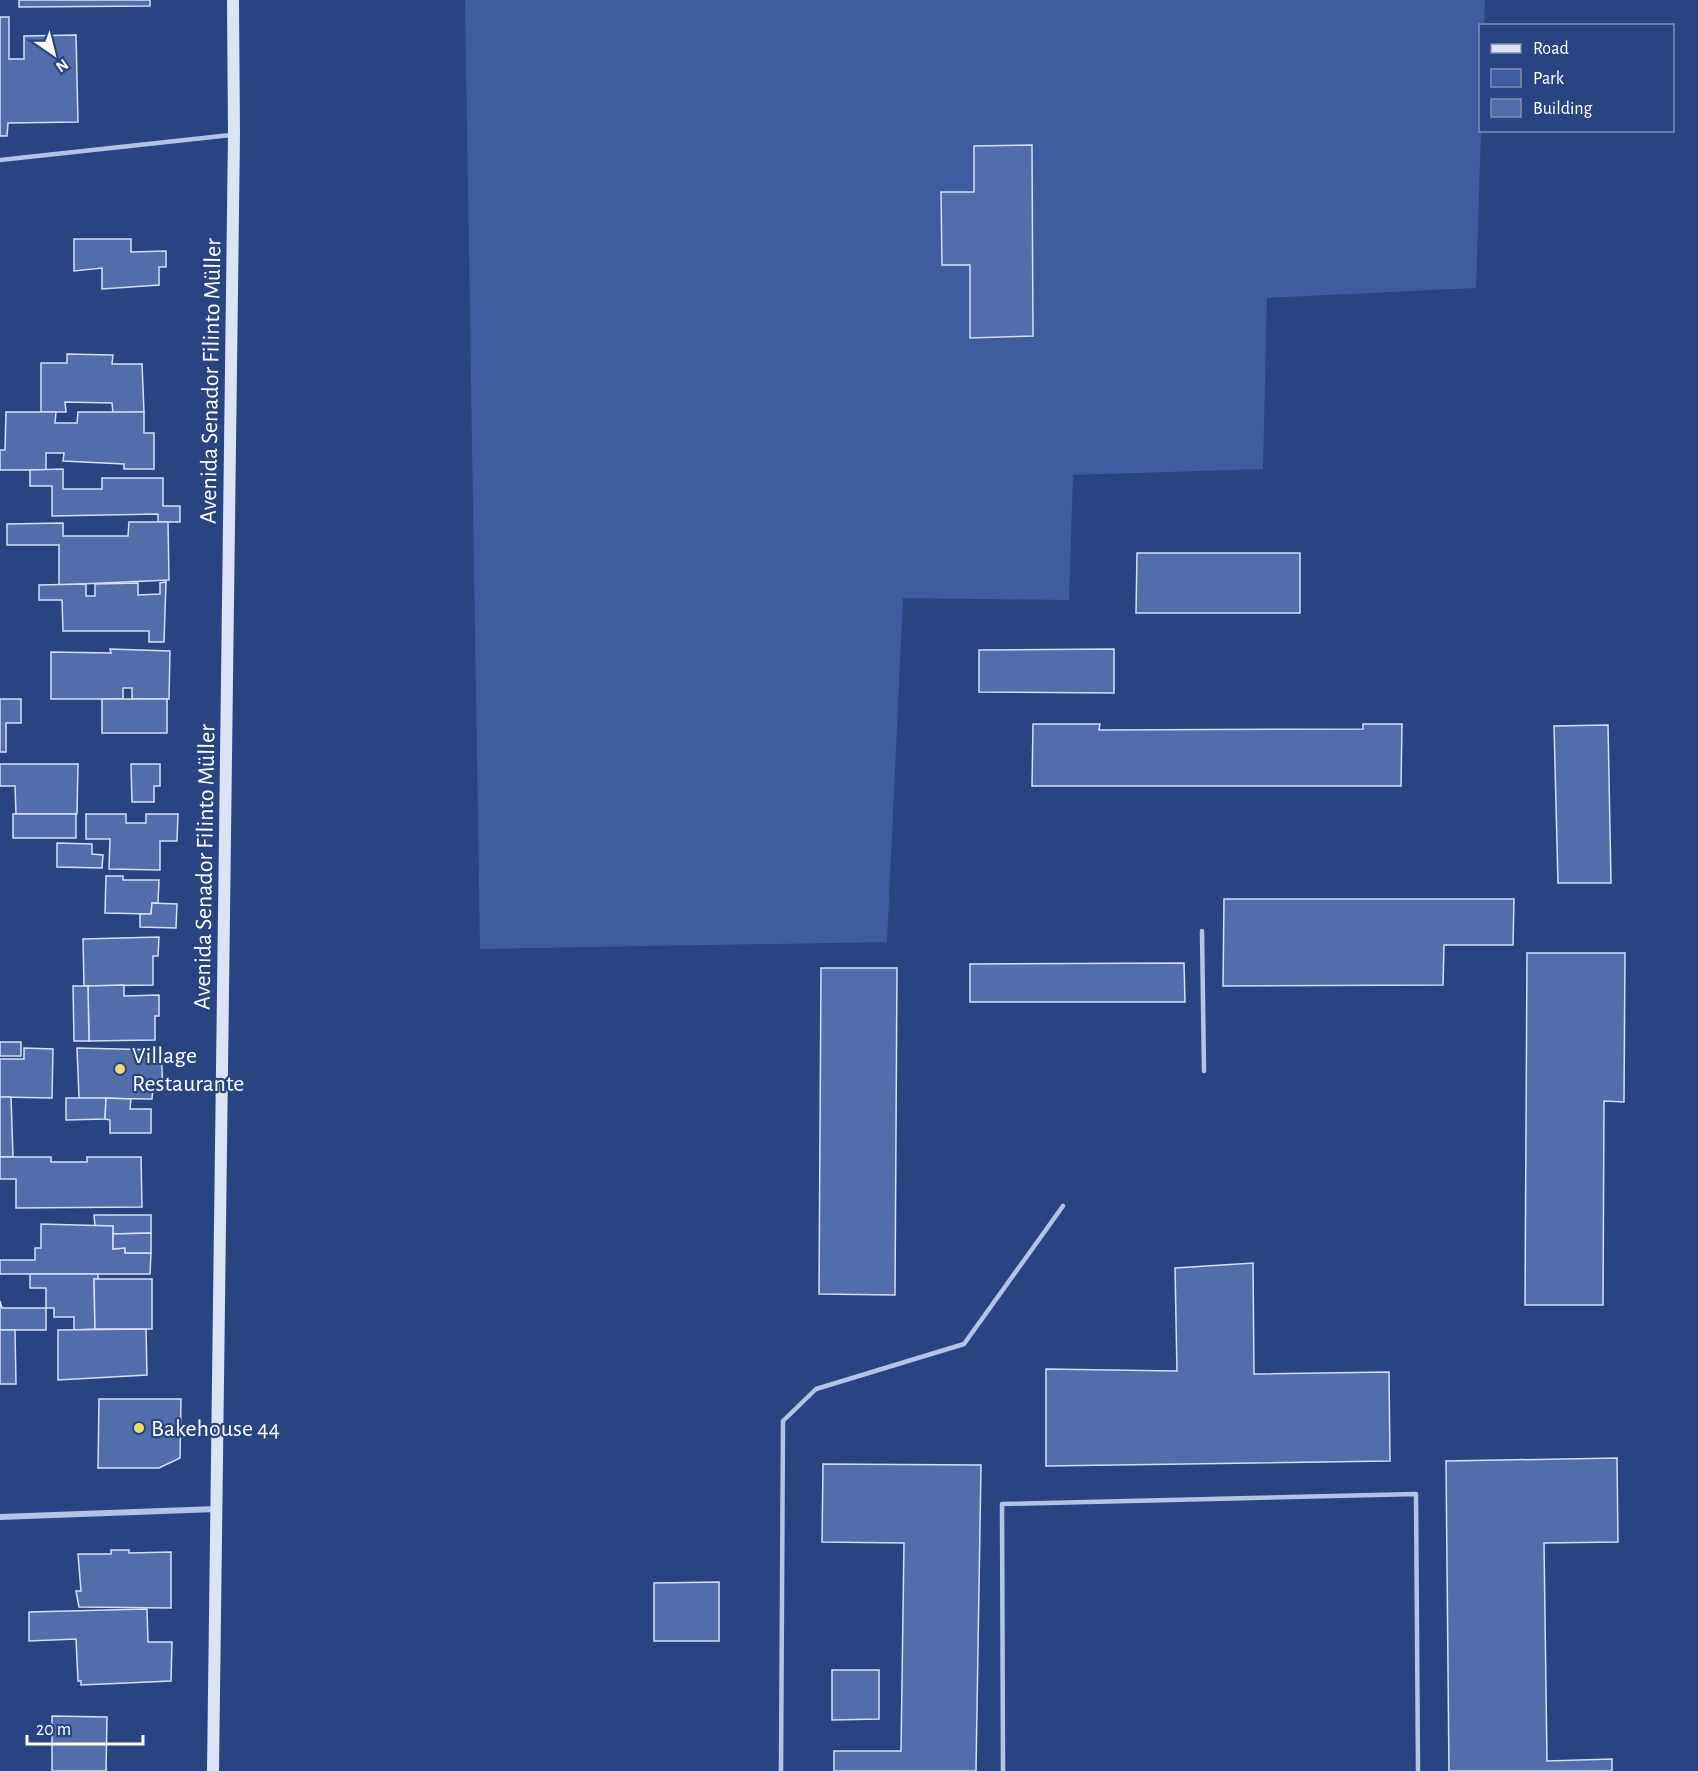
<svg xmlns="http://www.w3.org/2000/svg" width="1698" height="1771" viewBox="0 0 1698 1771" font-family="'Alegreya Sans',sans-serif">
<rect width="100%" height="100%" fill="#284582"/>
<polygon fill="#3d5d9f" points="465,0 1485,0 1484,25 1480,26 1481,131 1476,288 1267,298 1263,469 1073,475 1069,600 903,598 887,942 480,949"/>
<g fill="#516eaa" stroke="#d4dff5" stroke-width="1.5">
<polygon points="19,0 150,0 150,6 19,7"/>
<polygon points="0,17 9,17 9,59 24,59 24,36 76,35 78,122 8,123 7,136 0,136"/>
<polygon points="1032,145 1033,336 970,338 970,265 942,265 941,192 974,192 974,146"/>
<polygon points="74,239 131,239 131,252 166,251 166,267 159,267 159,285 102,289 102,268 74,271"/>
<polygon points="67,354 113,355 112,364 142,364 144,412 113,413 112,403 65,402 66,412 41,412 41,363 67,363"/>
<polygon points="6,412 56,412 55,423 77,423 78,412 144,412 144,433 154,433 154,469 124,469 124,464 63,461 64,453 46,453 46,470 0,470 0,450 5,450"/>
<polygon points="63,469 63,489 102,489 102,478 163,478 163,506 180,506 180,522 158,522 158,514 52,516 52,486 30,486 30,470"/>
<polygon points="129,522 168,522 169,580 59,585 59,545 7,545 7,524 63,523 63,536 128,536"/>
<polygon points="1137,553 1300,553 1300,613 1136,613"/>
<polygon points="166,582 164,642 149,642 149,631 63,631 62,600 39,600 39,585 86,584 86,596 95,596 95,584 138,583 138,595 160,594 160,583"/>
<polygon points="110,649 170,651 169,699 132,699 132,688 123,688 123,699 51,699 51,652 111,653"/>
<polygon points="1114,649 1114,693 979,692 979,650"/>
<polygon points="0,699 21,699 21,723 6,723 6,752 0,752"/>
<rect x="102" y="699" width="65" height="34"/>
<polygon points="1033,724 1100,724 1099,730 1363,729 1363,724 1402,724 1401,786 1032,786"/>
<polygon points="1608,725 1611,883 1558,883 1554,726"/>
<polygon points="0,764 78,764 77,814 16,814 15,786 0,786"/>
<polygon points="131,764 160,764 160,786 154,786 154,802 132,802"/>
<rect x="13" y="814" width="63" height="24"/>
<polygon points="86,814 126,814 126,823 146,823 146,814 178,814 177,841 160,841 160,870 109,869 110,839 86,839"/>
<polygon points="57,843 92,844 92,854 103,855 102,868 57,867"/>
<polygon points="106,876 123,876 123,880 159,880 158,903 152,903 151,914 105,913"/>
<polygon points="1224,899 1514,899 1513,945 1444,945 1443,985 1223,986"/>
<polygon points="152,903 177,904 176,928 140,927 140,914 151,914"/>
<polygon points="159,937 158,956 153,956 153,985 84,986 83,939"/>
<polygon points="1527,953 1625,953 1624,1102 1604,1101 1603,1305 1525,1305"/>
<polygon points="1184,963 1185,1002 970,1002 970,964"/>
<polygon points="821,968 897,968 895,1295 819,1294"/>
<polygon points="124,985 124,996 159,995 159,1016 155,1016 155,1040 89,1041 88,986"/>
<polygon points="73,986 88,986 89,1041 74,1041"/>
<rect x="0" y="1042" width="21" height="14"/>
<polygon points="24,1048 53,1049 52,1098 0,1097 0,1059 24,1059"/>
<polygon points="77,1048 161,1050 163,1090 153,1089 152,1099 79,1098"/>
<polygon points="0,1097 11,1097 13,1157 0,1157"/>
<polygon points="66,1098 106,1098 105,1119 66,1120"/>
<polygon points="106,1098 131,1099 130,1109 151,1109 151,1133 110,1133 110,1120 105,1119"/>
<polygon points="0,1157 51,1157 51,1162 87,1162 87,1157 141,1157 142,1207 16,1208 16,1179 0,1179"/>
<polygon points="94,1215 151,1215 151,1233 113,1234 113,1226 95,1226"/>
<polygon points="41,1224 113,1226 113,1249 125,1248 125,1253 151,1253 150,1274 0,1274 0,1260 35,1260 35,1248 41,1248"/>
<polygon points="151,1233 151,1253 125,1253 125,1248 113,1249 113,1234"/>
<polygon points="1253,1263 1254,1374 1389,1372 1390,1461 1046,1466 1046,1369 1177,1371 1175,1268"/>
<polygon points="30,1274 98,1274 98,1279 94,1279 95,1329 74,1330 74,1317 54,1317 54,1308 46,1308 46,1288 30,1288"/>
<polygon points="94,1279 152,1279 152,1329 95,1329"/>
<polygon points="0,1301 2,1308 46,1308 46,1330 0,1330"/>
<polygon points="146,1329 147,1375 58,1380 58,1330"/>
<polygon points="0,1330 15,1330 16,1384 0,1384"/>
<polygon points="99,1399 181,1399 180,1458 159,1468 98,1468"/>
<polygon points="1617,1458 1618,1542 1544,1543 1547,1761 1612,1759 1612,1771 1449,1771 1446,1461"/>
<polygon points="823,1464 981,1465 976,1771 834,1771 834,1751 901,1751 904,1543 822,1542"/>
<polygon points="111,1550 129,1550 129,1553 171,1552 171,1608 79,1607 76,1591 81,1591 78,1554 111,1554"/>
<polygon points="719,1582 719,1641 654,1641 654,1583"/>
<polygon points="147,1609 148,1642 172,1642 171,1681 81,1685 81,1681 78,1681 76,1639 29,1641 29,1612"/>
<polygon points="832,1670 879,1670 879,1719 832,1720"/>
<polygon points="52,1716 107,1717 106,1771 52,1771"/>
</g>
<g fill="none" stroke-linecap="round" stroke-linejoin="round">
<g stroke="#b1c3e6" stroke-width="4.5">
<polyline points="0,160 231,135"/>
<polyline points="1202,931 1204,1071"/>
<polyline points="781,1771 783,1421 816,1389 964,1344 1063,1206"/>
<polyline points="1003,1771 1002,1504 1416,1494 1418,1771"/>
</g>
<polyline stroke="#b1c3e6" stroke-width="6" points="0,1517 216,1509"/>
<polyline stroke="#dbe3f6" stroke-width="12" points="213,1771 234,134 233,0"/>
</g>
<g fill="#edda78" stroke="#284582" stroke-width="2">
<circle cx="120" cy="1069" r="6"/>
<circle cx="139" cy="1428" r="6"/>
</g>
<g text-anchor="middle" stroke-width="4.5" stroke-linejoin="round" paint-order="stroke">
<g font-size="24" fill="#fff" stroke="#284582">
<text transform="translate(210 381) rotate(-89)" y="8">Avenida Senador Filinto Müller</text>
<text transform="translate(204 867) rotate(-89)" y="8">Avenida Senador Filinto Müller</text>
</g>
<g font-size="24" fill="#fff" stroke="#284582" text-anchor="start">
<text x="132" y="1063">Village<tspan x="132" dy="28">Restaurante</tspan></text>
<text x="151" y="1436">Bakehouse 44</text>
</g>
</g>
<rect x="1479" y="24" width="195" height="108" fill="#284582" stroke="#7e8fb4" stroke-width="1.5"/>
<rect x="1491" y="44" width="30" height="9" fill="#dbe3f6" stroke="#7e8fb4" stroke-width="1.5"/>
<text x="1533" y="54" font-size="18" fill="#ffffff">Road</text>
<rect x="1491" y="69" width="30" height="18" fill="#3d5d9f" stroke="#7e8fb4" stroke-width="1.5"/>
<text x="1533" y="84" font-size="18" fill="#ffffff">Park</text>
<rect x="1491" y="99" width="30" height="18" fill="#516eaa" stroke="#7e8fb4" stroke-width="1.5"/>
<text x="1533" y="114" font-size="18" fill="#ffffff">Building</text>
<g transform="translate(54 54) rotate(145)" stroke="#284582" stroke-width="4.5" paint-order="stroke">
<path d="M0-4.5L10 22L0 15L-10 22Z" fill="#ffffff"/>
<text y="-9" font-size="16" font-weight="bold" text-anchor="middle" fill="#ffffff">N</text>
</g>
<path d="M27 1735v9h116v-9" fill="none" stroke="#ffffff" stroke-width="3"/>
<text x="36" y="1735" font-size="18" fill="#ffffff" stroke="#284582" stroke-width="4.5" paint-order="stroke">20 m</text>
</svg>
